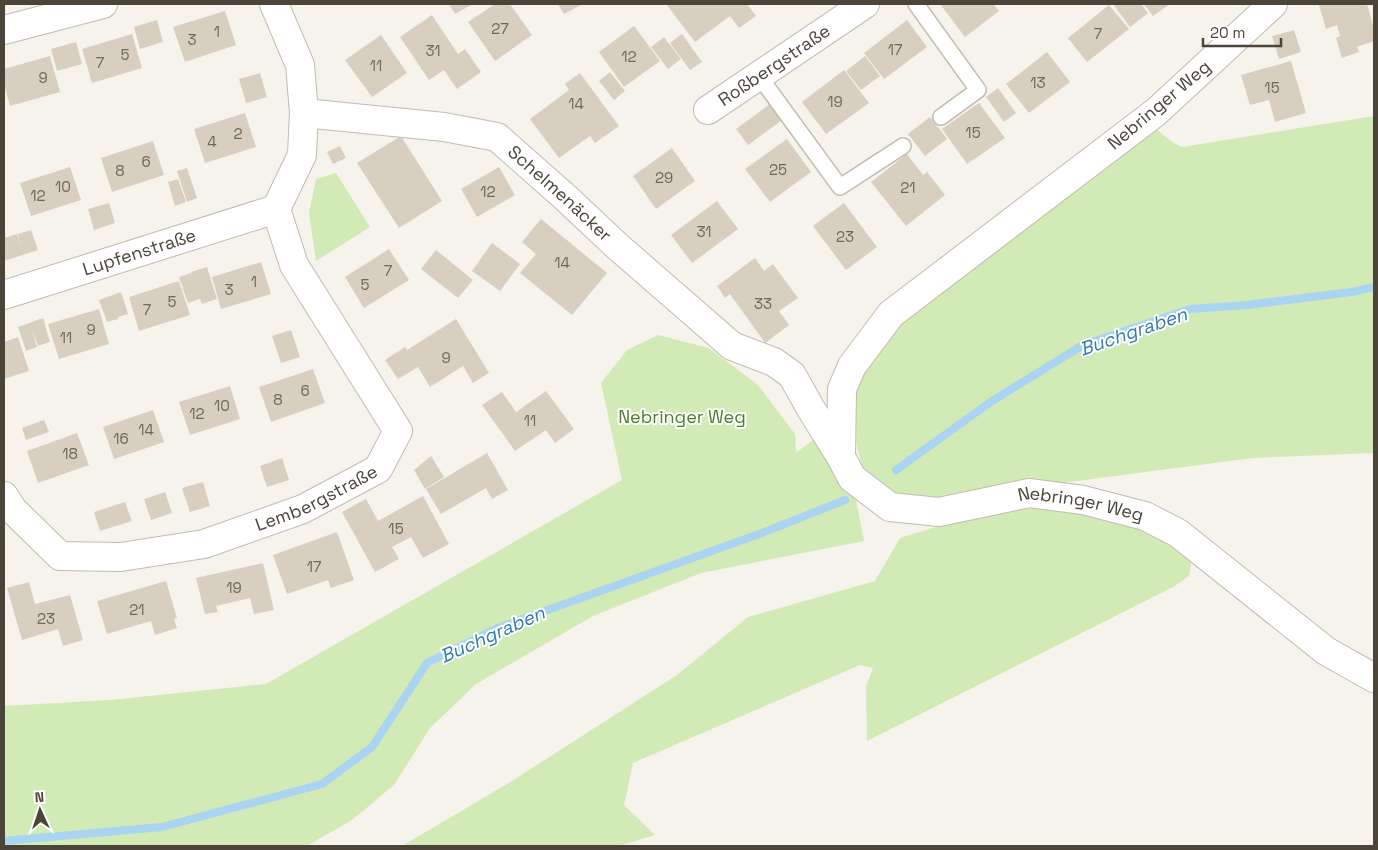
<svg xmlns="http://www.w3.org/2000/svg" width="1378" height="850" viewBox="0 0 1378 850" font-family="'Space Grotesk',sans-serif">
<rect width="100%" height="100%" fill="#f6f3ec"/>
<g fill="#d2eab5">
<polygon points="1374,116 1374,453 1253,458 1084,480 931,502 896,493 878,485 863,469 857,447 853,400 860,370 887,334 1154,127 1172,142 1182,147"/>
<polygon points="336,173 370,227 316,261 309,213 316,179"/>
<polygon points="658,335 709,348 758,385 795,434 796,453 814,439 856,500 864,541 701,573 593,616 476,684 430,728 394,785 352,820 307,846 4,846 4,706 110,700 266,684 622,480 601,383 627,350"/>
<polygon points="1057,507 1151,531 1192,558 1189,576 1175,586 867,741 866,686 873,668 860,665 633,763 624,805 655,835 619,846 402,846 512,781 677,675 748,617 875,581 900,538 942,525 1016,509"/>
</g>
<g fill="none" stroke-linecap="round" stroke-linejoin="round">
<g stroke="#a9d4f2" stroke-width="8">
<polyline points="896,470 992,401 1083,345 1190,309 1247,305 1352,292 1374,287"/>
<polyline points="4,841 162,827 322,784 372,747 427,663 495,629 762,533 845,500"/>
</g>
</g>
<g fill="#d8cfc1">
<polygon points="449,4 473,4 455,14"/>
<polygon points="495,4 510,4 532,35 495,61 468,22"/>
<polygon points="558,4 583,4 564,14"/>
<polygon points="666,4 747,4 756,16 739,28 730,16 695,42"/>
<polygon points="940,4 993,4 999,11 965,37"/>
<polygon points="1113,4 1141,4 1148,13 1130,27"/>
<polygon points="1144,4 1170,4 1153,16"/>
<polygon points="1324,4 1367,4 1374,29 1374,41 1357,47 1359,52 1342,58 1336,38 1340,36 1337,25 1326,29 1319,5"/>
<polygon points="1109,5 1129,29 1087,62 1068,38"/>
<polygon points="225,11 236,45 185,62 173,27"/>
<polygon points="432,15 458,54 465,49 481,72 457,89 444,70 429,80 400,37"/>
<polygon points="157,20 163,42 140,49 134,27"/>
<polygon points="907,20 927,47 884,79 864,53"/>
<polygon points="634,26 660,61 624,87 599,52"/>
<polygon points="1294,30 1301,52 1279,59 1272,36"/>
<polygon points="132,34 142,68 92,83 82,49"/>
<polygon points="682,34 702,62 690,70 670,43"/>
<polygon points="381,35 407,73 372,97 345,60"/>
<polygon points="664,37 681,59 668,69 651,47"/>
<polygon points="76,42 82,64 57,71 51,49"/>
<polygon points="1047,52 1070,82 1029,113 1006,84"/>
<polygon points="50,56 60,92 10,106 4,84 4,69"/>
<polygon points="865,56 880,76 861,90 846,71"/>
<polygon points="1291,61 1306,113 1275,122 1269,100 1250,105 1241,75"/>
<polygon points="844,70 869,103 826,134 802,102"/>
<polygon points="610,72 625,91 614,100 599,81"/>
<polygon points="260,73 267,97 246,103 239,79"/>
<polygon points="580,73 619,126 595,143 590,136 559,158 530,119 569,90 565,84"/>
<polygon points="998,88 1016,113 1004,122 986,97"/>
<polygon points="979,103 1005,138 967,164 942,129"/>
<polygon points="770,104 782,120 748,145 736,129"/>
<polygon points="245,113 256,147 205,163 194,129"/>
<polygon points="930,117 947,139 925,156 908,134"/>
<polygon points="401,136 442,201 399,228 357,163"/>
<polygon points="787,139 811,172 770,202 745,169"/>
<polygon points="153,141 164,175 112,192 101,158"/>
<polygon points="340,146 346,158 333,164 327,152"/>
<polygon points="672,148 695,181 656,209 633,176"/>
<polygon points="907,154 923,175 927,172 945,195 906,226 871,182"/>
<polygon points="70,167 81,200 31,216 20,183"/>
<polygon points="499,167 515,195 477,217 461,189"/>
<polygon points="187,168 197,198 187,202 177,171"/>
<polygon points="178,179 186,202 175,206 168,182"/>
<polygon points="717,201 738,229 692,263 671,235"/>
<polygon points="109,203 115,223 94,230 88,209"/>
<polygon points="844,203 877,247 846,270 813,226"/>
<polygon points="541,219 607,273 572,315 520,273 536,254 522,242"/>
<polygon points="31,230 38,250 4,261 4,238 17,234 20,245 18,234"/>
<polygon points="492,243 520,264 500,291 472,271"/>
<polygon points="389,249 409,280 364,308 345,277"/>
<polygon points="436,250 473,280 458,298 421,269"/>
<polygon points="755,258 764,271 773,264 798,298 779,311 789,325 765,343 730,294 725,298 717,286"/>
<polygon points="261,262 271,294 221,309 212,277"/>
<polygon points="207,267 217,299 202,304 200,299 188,303 179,277 191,273 194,280 191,272"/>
<polygon points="179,281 190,315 139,331 129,297"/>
<polygon points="121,292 128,314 118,317 118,319 107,322 99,300"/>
<polygon points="99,309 109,344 59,359 48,324"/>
<polygon points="43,318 50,342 38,346 31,327 37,347 26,351 18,327"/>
<polygon points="456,319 489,373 473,383 463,366 430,387 418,367 398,379 385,360 405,347 407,350"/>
<polygon points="291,330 300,357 281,363 272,336"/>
<polygon points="18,337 29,371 4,379 4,342"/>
<polygon points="313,369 325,403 271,422 259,387"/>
<polygon points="230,386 240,419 190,435 179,402"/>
<polygon points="546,391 574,429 555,443 546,430 515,451 482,405 502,392 516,412"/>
<polygon points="153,410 164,442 114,459 103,427"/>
<polygon points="44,420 49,432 26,440 22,428"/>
<polygon points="77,433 89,465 38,483 27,451"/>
<polygon points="487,453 508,490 492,499 486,488 441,514 426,489"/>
<polygon points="431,456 444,477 425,489 414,470"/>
<polygon points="282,458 289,480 267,487 260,466"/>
<polygon points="203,482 210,506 190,512 182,488"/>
<polygon points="165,492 172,513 151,520 144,499"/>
<polygon points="423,496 449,544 423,558 411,537 392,547 399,559 375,572 342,512 366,499 378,521"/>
<polygon points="125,502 132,521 100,531 94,512"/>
<polygon points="337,532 354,580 331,588 328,580 287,594 273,555"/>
<polygon points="263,563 274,610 254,614 250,598 216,606 218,612 205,614 196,578"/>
<polygon points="166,581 177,618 174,619 177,628 155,635 151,621 107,634 97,601"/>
<polygon points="29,582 35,604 70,595 83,640 63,646 58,629 22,640 7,588"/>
</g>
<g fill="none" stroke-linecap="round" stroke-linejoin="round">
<defs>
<g id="service">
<polyline points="916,4 978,90 941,117"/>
<polyline points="759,76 840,187 903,146"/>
</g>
<g id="minor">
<polyline points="4,30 103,4"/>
<path id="s1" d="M708 110 865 4"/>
<path id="s2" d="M304 113 444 127 497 137 566 198 617 246 732 346 774 362 792 375 811 409 841 457"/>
<path id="s3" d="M4 295 276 209"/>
<path id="s4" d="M4 496 13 510 60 556 121 557 204 544 303 509 378 469 398 431 294 265 276 209 302 155 304 113 300 65 274 4"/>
</g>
<g id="tertiary">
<path id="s5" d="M1273 4 1156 112 891 314 852 366 842 389 841 457 852 478 890 507 939 512 1029 493 1083 500 1145 516 1178 533 1326 651 1374 678"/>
</g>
</defs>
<use href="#service" stroke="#c2bbae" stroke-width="18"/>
<use href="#minor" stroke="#c2bbae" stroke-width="30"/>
<use href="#tertiary" stroke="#c2bbae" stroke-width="30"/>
<use href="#service" stroke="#fff" stroke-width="15"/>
<use href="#minor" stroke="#fff" stroke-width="28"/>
<use href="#tertiary" stroke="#fff" stroke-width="28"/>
</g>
<g text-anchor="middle" stroke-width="4" stroke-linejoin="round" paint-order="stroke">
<g font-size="15" fill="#6e675b">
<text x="500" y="34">27</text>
<text x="217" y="37">1</text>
<text x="1098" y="39">7</text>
<text x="192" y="45">3</text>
<text x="895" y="55">17</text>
<text x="433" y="56">31</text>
<text x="125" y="60">5</text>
<text x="629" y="62">12</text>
<text x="100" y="68">7</text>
<text x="376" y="71">11</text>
<text x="43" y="83">9</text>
<text x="1038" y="88">13</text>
<text x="1272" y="93">15</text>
<text x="835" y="107">19</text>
<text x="576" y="109">14</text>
<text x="973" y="138">15</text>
<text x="238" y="139">2</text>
<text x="212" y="147">4</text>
<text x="146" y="167">6</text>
<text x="778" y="175">25</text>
<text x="120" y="176">8</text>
<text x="664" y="183">29</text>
<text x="63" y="192">10</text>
<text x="908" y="193">21</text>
<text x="488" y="197">12</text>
<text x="38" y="201">12</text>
<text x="704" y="237">31</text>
<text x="845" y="242">23</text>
<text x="562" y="268">14</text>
<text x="388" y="276">7</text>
<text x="254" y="287">1</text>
<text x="365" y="290">5</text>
<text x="229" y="295">3</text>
<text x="172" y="307">5</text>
<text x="763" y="309">33</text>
<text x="147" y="315">7</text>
<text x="91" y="335">9</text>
<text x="66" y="343">11</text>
<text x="446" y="363">9</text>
<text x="305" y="396">6</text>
<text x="278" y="405">8</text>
<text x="222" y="411">10</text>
<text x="197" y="419">12</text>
<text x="530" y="426">11</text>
<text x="146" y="435">14</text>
<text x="121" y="444">16</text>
<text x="70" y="459">18</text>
<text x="396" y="534">15</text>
<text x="314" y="572">17</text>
<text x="234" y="593">19</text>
<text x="137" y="615">21</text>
<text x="46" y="624">23</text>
</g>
<g font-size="18" fill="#4b4439" stroke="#fff">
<text dy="6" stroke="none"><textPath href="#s1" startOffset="80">Roßbergstraße</textPath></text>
<text transform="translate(1159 105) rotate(-40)" y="6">Nebringer Weg</text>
<text dy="6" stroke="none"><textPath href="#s2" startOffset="279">Schelmenäcker</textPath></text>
<text dy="6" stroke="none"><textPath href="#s3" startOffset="142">Lupfenstraße</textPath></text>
<text dy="6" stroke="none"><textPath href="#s4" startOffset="349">Lembergstraße</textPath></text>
<text dy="6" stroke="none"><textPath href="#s5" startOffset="916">Nebringer Weg</textPath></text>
</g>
<g font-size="18" fill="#4a7f2a" stroke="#fff">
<text x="682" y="423">Nebringer Weg</text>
</g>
<g font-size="19" font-style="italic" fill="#2e7ab2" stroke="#fff">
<text transform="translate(1133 331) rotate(-19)" y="7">Buchgraben</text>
<text transform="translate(492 634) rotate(-24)" y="7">Buchgraben</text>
</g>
</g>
<rect width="1378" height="850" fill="none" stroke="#4b4439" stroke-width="10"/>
<g transform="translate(40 810) rotate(357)" stroke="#ffffff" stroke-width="4" paint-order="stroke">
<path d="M0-4L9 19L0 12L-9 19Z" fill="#4b4439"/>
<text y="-8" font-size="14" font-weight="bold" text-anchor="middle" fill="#4b4439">N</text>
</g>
<path d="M1203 38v8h78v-8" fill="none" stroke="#4b4439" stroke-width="2.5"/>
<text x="1210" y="38" font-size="15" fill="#4b4439" stroke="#ffffff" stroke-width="4" paint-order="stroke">20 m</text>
</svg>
